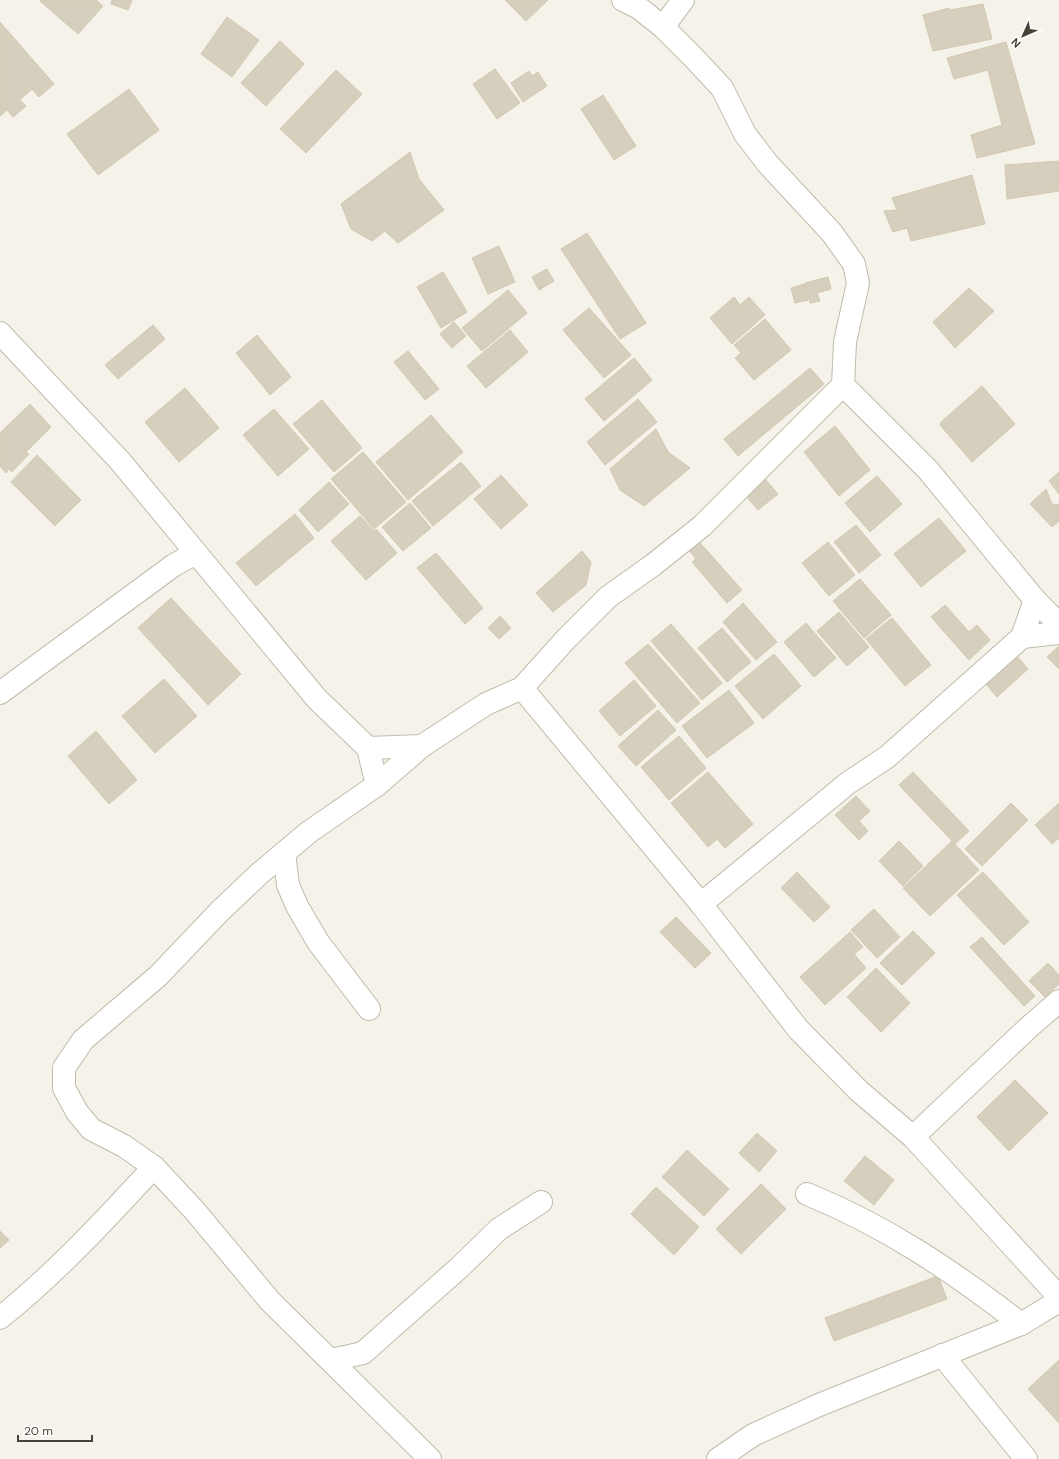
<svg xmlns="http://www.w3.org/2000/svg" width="1059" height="1459" viewBox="0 0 1059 1459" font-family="'DM Sans',sans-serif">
<rect width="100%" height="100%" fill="#f5f2e9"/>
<g fill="#d7cfbe" stroke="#d2c8b1">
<polygon points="41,0 96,0 103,6 78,34 40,1"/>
<polygon points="112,0 132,0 128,10 111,4"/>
<polygon points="505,0 548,0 526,21"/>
<polygon points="983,4 992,39 933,51 923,15 949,8 950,10"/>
<polygon points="227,17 259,40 232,77 201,54"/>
<polygon points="0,22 54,84 39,97 32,89 20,100 26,106 13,117 7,110 0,116"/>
<polygon points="280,41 304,64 266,106 241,83"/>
<polygon points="1006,42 1035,144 977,158 971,135 1002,125 988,70 954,79 947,58"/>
<polygon points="495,69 520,103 497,119 473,84"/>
<polygon points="336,70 362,94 306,153 280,129"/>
<polygon points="529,71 532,76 538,72 547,86 523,102 511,83"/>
<polygon points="129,89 159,130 98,175 67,134"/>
<polygon points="603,95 636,146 614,160 581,109"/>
<polygon points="410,152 419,179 444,210 398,243 385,231 372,241 351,229 341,204"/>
<polygon points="1059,161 1059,191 1007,199 1005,165"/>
<polygon points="972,175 985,224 911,241 907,228 893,232 884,211 897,210 892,198"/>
<polygon points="587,233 646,323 620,339 561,249"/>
<polygon points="499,246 515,282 488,294 472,258"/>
<polygon points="547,269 554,281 539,290 532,277"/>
<polygon points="443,272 467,312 441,328 417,287"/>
<polygon points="828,277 831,289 817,293 820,301 810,303 805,283"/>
<polygon points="804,284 808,300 795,303 791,288"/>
<polygon points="969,288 994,311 955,348 933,322"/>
<polygon points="508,290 527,313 482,351 462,328"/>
<polygon points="734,297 740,305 749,297 765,315 732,344 710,318"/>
<polygon points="589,308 631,355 604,378 563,330"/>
<polygon points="765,319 791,350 754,380 735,358 741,353 734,345"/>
<polygon points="454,322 466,336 452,348 440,334"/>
<polygon points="153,325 165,339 118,379 105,365"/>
<polygon points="510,330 528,352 486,388 467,366"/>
<polygon points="257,335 291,377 270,395 236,353"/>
<polygon points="408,351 439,389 425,400 394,362"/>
<polygon points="634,358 652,380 604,421 585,399"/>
<polygon points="810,368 824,384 738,456 724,439"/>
<polygon points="982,386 1015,424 972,462 940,425 941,422"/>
<polygon points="185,388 219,428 179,462 145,422"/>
<polygon points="638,399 657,422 605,465 587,442"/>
<polygon points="322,400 362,448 334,472 293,424"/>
<polygon points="30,404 51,427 26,452 29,454 12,472 9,469 6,473 0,466 0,433"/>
<polygon points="274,409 309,449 278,476 243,435"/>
<polygon points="431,415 463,452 408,500 376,462"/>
<polygon points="835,426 870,470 839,496 804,452"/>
<polygon points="656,429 668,452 690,468 644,506 620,490 610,469"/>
<polygon points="363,452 406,502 374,529 331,479"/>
<polygon points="37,455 81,500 55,526 11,482"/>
<polygon points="461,462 481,486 433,526 412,501"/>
<polygon points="1059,472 1059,494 1049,481"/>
<polygon points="501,475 528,505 501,529 474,499"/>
<polygon points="877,476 902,504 870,532 845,503"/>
<polygon points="764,478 778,494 758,510 744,494"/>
<polygon points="329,482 349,504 318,532 299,510"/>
<polygon points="1046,489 1052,504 1057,505 1059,503 1059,521 1052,527 1030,504"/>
<polygon points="410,503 431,528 403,551 382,527"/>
<polygon points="295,514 314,538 256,586 236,563"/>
<polygon points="360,516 374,531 376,529 397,553 366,580 331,541"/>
<polygon points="939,518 966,551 921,587 894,554"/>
<polygon points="856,525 881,555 859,573 834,542"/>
<polygon points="694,536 742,590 727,603 692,562 696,559 684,544"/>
<polygon points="828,542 855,575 829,596 802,563"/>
<polygon points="582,551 591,562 586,585 553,612 536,593"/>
<polygon points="436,553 483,608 465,624 417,568"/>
<polygon points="860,579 891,615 864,638 833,601"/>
<polygon points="171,598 241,674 208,705 138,628"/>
<polygon points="743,603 777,642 756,660 723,622"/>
<polygon points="945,605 969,632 977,625 990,640 969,660 931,617"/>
<polygon points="839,612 869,647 847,666 817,631"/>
<polygon points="500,616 511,628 499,639 488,628"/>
<polygon points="892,618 931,665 905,686 866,639"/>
<polygon points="806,623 836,658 814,677 784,642"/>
<polygon points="671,624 722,683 702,700 651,641"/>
<polygon points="722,628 751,662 727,682 698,648"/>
<polygon points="648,644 700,703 677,723 625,663"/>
<polygon points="1059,646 1059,669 1047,657"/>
<polygon points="774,654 801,686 763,719 735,686"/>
<polygon points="1016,655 1028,669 997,697 985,683"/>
<polygon points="164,679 197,716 155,753 122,716"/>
<polygon points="634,680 656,706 620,736 599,711"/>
<polygon points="729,690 754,723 707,758 682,726"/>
<polygon points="658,710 676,730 636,766 618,746"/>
<polygon points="96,731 137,780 109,804 68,756"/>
<polygon points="679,736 706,768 669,800 641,767"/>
<polygon points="708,772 753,824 725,848 717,839 708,847 671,803"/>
<polygon points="913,772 969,831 955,844 899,785"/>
<polygon points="856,796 870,811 859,821 868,831 859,840 835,815"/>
<polygon points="1011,803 1028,820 982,866 965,849"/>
<polygon points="1059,803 1059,838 1052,844 1035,825"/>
<polygon points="899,841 923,866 903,886 879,861"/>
<polygon points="952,841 979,870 930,916 903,888"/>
<polygon points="797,872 830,907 814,922 781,888"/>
<polygon points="983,872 1029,922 1004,945 957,895"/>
<polygon points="874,909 900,937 877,958 851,930"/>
<polygon points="676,917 711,953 695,968 660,932"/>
<polygon points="913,931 935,953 902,985 880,963"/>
<polygon points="850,932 863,947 854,954 866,968 825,1005 800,977"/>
<polygon points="982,937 1035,996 1024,1006 970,947"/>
<polygon points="1048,963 1059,975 1059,984 1045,997 1029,981"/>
<polygon points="876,968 910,1003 881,1032 847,997"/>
<polygon points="1015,1080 1048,1113 1009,1151 977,1117"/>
<polygon points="757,1133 777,1151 759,1172 739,1153"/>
<polygon points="687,1150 729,1189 704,1216 662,1177"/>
<polygon points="865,1156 894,1180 874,1205 844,1181"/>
<polygon points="761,1184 786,1209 741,1254 716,1229"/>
<polygon points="656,1187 699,1227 674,1255 631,1214"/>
<polygon points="0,1231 9,1240 0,1248"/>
<polygon points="938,1276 947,1299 834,1341 825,1318"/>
<polygon points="1059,1360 1059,1423 1028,1389"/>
</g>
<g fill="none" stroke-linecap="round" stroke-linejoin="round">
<defs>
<g id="minor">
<polyline points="663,27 683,0"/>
<polyline points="0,333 120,461 317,699 368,748 377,785"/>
<polyline points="843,385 928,470 1035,600 1059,624"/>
<polyline points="1022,637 1059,633"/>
<polyline points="522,688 701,904 798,1029 859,1091 913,1137 1059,1297"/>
<polyline points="0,693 174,565 196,553"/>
<polyline points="368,748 422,746"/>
<polyline points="284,853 288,885 297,906 318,942 369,1009"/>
<polyline points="701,904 848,783 887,757 1022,637 1035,600"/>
<polyline points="913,1137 1028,1028 1059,1001"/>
<path d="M807 1194C886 1226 954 1272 1021 1324"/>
<path d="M0 1318C56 1273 105 1220 154 1167"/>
<polyline points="942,1355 1026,1459"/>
<polyline points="331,1360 363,1353 460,1267 499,1229 541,1202"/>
<polyline points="430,1459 270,1301 194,1210 154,1167 124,1146 91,1129 77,1112 64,1088 64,1068 83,1040 158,976 220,911 259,874 309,832 377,785 422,746 486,704 522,688 566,639 608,597 653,565 702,526 843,385 845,342 858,283 854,264 832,233 768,164 745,134 722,88 693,57 663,27 639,8 623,0"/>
</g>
<polyline id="tertiary" points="718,1459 753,1435 819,1405 1021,1324 1059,1301"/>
</defs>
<use href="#minor" stroke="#c1bbab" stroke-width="24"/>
<use href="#tertiary" stroke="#c1bbab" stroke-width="24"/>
<use href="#minor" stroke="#fff" stroke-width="22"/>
<use href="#tertiary" stroke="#fff" stroke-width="22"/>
</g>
<g transform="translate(1023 36) rotate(225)" stroke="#ffffff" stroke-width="3" paint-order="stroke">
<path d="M0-3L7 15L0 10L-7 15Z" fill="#494337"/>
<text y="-6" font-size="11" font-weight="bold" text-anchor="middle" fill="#494337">N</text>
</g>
<path d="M18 1435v6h74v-6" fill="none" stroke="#494337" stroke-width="2"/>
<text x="24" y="1435" font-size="12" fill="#494337" stroke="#ffffff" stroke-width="3" paint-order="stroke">20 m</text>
</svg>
